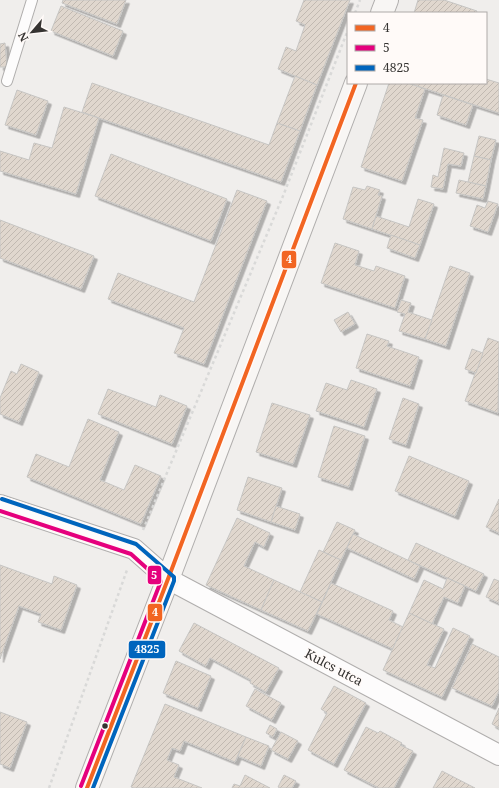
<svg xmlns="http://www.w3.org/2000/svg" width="499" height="788" viewBox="0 0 499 788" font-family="'Noto Serif',serif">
<defs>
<pattern id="building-hatch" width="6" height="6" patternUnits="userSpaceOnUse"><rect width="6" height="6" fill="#e0d7ce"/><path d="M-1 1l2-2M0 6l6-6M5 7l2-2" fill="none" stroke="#c1b9b1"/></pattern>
<filter id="shadow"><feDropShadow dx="3.5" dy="3.5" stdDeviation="0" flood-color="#0004"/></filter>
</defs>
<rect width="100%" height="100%" fill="#f0eeec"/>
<g fill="url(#building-hatch)" stroke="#c6c5c3" filter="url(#shadow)">
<polygon points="63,0 126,0 117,24 62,3"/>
<polygon points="304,0 350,0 317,85 278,69 286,47 296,51 305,25 296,21"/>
<polygon points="418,0 444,0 477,11 476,13 414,13"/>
<polygon points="61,6 123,31 113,56 51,31"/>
<polygon points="5,43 7,67 0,67 0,44"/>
<polygon points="295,76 317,85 300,131 277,123"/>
<polygon points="486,79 499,83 499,113 408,83 486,83"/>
<polygon points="92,83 269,145 277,123 300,131 281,182 82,112"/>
<polygon points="389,83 408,83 425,89 415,118 423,120 402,181 361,167"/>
<polygon points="17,90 48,101 36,135 5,125"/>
<polygon points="443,95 473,105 466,125 437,115"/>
<polygon points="64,107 99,118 76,194 0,171 0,151 29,160 34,143 52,148"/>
<polygon points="479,136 496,140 491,160 474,156"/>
<polygon points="444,148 464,153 461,166 448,164 443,189 431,187 433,175 438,177"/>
<polygon points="111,154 227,199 211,241 95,196"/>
<polygon points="474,156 491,160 486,186 468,182"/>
<polygon points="459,180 486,186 483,199 456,193"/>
<polygon points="367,186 380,190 378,195 382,196 372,229 343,219 353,187 365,190"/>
<polygon points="237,190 267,201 204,364 174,353 184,328 108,299 118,273 194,302"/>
<polygon points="418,199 434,204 420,245 372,229 376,216 409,227"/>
<polygon points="488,201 498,204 488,232 470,226 477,205 485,208"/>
<polygon points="0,220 94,256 81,289 0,258"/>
<polygon points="391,235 420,245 415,258 387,248"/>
<polygon points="335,243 359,251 355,265 374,271 376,266 405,276 395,308 321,283"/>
<polygon points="450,266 470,273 446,346 425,339"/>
<polygon points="401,300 411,303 408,312 432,320 425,339 399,331 405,314 397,312"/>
<polygon points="348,312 355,324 341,332 334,320"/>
<polygon points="367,334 389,341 387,346 419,357 410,386 356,368"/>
<polygon points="488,338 499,342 498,413 465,401"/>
<polygon points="472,349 483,353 476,373 465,369"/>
<polygon points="21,364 39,372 19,422 0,414 0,398 11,371 17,374"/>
<polygon points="351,380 377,389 364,427 316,411 326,383 347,390"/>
<polygon points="108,389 156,407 160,395 187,406 172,444 98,414"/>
<polygon points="403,398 419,404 406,445 389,439"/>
<polygon points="272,403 310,415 293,464 256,452"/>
<polygon points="88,419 119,432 100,480 124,490 135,465 161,476 141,524 27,477 36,454 69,467"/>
<polygon points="334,426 365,436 349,487 318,477"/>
<polygon points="409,456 469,481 455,516 395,491"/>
<polygon points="248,477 282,488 271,522 237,510"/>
<polygon points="499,499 499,533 486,527"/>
<polygon points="276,506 300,514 295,530 271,522"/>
<polygon points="237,518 270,533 264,547 255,542 244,566 274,580 261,610 206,585"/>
<polygon points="337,522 355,530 341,560 323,552"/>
<polygon points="353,534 420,566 414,579 347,548"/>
<polygon points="416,543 484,574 476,591 408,560"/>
<polygon points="319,550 341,560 322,602 300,592"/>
<polygon points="0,565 52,584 54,576 77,585 61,630 38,622 41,614 19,606 0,659"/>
<polygon points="447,578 465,586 458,603 444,597 432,624 409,613 424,580 443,589"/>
<polygon points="494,579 499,581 499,603 486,597"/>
<polygon points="274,580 322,602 308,631 261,610"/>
<polygon points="331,583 393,611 389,620 403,627 393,649 317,614"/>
<polygon points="409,613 444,629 427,665 435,668 453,628 470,636 442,697 383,670"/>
<polygon points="194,623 279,668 266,692 250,683 251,680 210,658 206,666 179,651"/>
<polygon points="472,644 499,657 499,691 492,706 452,688"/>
<polygon points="176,661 211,676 198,708 163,693"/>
<polygon points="334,686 366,703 334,764 308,750 327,713 321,709"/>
<polygon points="255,689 281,703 272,720 246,706"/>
<polygon points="165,704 246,737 235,762 184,741 180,751 172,748 167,760 179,765 174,777 202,788 134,788 131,787"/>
<polygon points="499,708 499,728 492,724"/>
<polygon points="0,712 27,722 10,768 0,764"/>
<polygon points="270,725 277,729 273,737 266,733"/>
<polygon points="366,727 378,733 380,731 402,743 400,745 413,751 394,788 379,788 344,770"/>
<polygon points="281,732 298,741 288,759 271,750"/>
<polygon points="246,737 269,746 261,766 238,756"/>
<polygon points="442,771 475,788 433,788"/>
<polygon points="245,775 270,788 232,788 234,784 240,786"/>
<polygon points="284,775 296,781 292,788 280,788 278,787"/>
</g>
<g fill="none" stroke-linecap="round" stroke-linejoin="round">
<defs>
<polyline id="lane" points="7,81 32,0"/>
<polyline id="street" points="0,505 134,549 168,579 499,755"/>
<g id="secondary">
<polyline points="382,13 387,0"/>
<polyline points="87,788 168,579 356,83"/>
</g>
</defs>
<use href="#lane" stroke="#b0aead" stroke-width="12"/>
<use href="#street" stroke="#b0aead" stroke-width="22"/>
<use href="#secondary" stroke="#b0aead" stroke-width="24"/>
<g stroke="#d9d9d8" stroke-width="2.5" stroke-dasharray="3 3" stroke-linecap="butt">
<polyline points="355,13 360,0"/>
<polyline points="143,530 283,196 348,30"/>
<polyline points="49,788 127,570"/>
</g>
<use href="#lane" stroke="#fdfcfc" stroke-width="10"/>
<use href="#street" stroke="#fdfcfc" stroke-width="20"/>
<use href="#secondary" stroke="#f8f6f4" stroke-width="22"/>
<defs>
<polyline id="bus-1" points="87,788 168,579 356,83"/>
<polyline id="bus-2" points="0,511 131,554 161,581 81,786"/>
<polyline id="bus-3" points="2,499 136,544 174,577 174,581 93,788"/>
</defs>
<use href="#bus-1" stroke="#fffaf8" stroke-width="7"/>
<use href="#bus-2" stroke="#fffaf8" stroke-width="7"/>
<use href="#bus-3" stroke="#fffaf8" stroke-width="7"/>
<use href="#bus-1" stroke="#f26522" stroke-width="4"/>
<use href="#bus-2" stroke="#e5007d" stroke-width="4"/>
<use href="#bus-3" stroke="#0065bd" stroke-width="4"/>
</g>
<circle fill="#353331" stroke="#fffaf8" stroke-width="1.5" cx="105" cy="726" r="3.5"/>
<g text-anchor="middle" stroke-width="3" stroke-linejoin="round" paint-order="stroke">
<g font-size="13" fill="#353331" stroke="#fffaf8">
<text transform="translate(334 667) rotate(28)" y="5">Kulcs utca</text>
</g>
</g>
<g stroke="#fffaf8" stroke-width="1.5">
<rect x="281" y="250" width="16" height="19" rx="4" fill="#f26522"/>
<rect x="147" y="565" width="15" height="20" rx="4" fill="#e5007d"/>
<rect x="147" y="603" width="16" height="19" rx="4" fill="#f26522"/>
<rect x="128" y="640" width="38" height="19" rx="4" fill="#0065bd"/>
</g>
<g font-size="11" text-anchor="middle" font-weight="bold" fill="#fff">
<text x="289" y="263">4</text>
<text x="154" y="579">5</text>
<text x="155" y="616">4</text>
<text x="147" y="653">4825</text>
</g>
<rect x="347" y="12" width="140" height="72" fill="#fffaf8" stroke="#aeaaa8"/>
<rect x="355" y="25" width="20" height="6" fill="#f26522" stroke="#aeaaa8"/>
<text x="383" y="32" font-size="12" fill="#353331">4</text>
<rect x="355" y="45" width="20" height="6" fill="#e5007d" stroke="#aeaaa8"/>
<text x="383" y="52" font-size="12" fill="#353331">5</text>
<rect x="355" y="65" width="20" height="6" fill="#0065bd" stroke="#aeaaa8"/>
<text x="383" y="72" font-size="12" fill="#353331">4825</text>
<g transform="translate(32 32) rotate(242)" stroke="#fffaf8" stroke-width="3" paint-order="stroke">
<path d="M0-3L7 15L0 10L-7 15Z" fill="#353331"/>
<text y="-6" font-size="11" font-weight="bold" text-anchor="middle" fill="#353331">N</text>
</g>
</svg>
